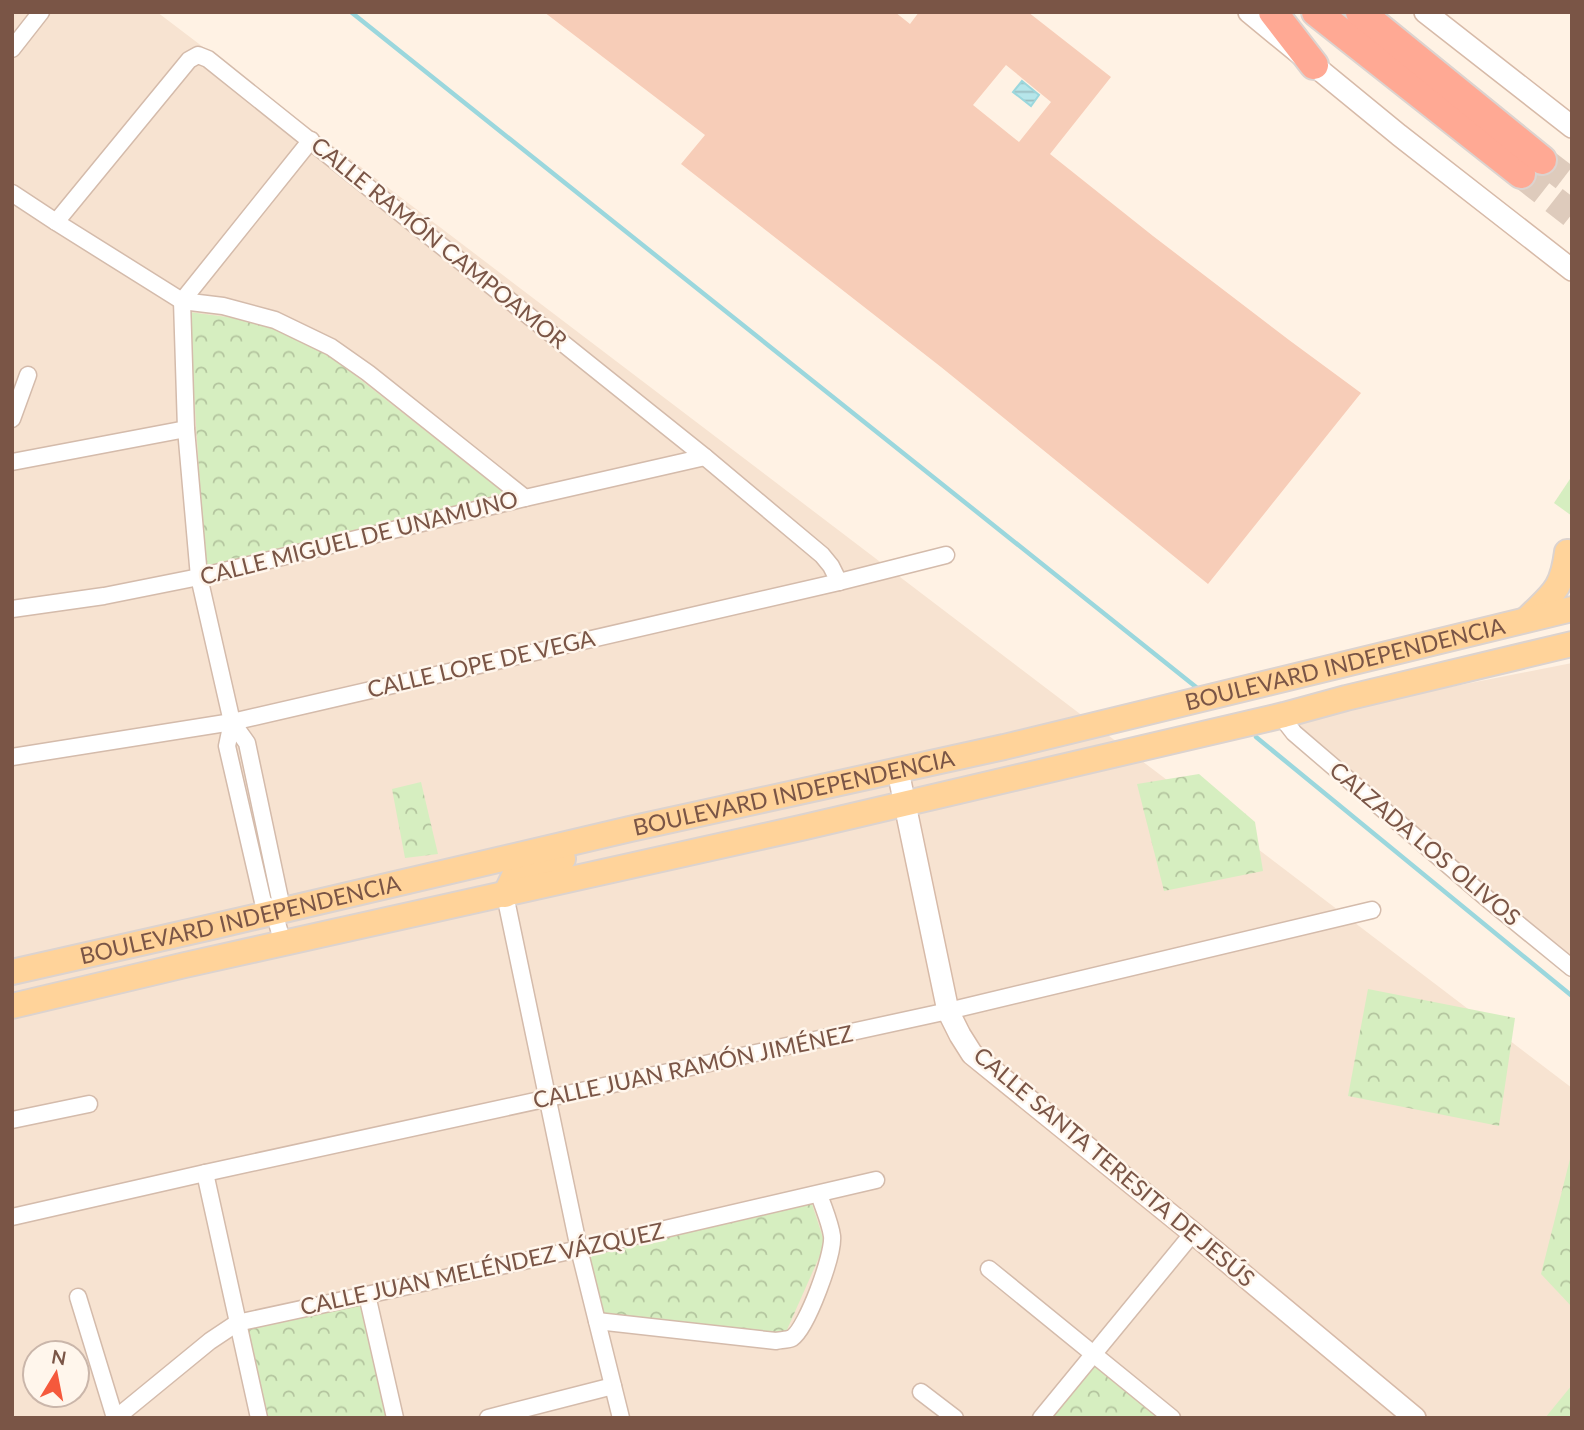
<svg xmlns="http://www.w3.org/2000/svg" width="1584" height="1430" viewBox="0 0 1584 1430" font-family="Lato,sans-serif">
<defs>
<pattern id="park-crowns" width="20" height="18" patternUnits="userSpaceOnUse" patternTransform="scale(1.75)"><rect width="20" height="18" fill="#d6eec0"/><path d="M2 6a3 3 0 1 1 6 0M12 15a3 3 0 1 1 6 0" fill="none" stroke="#b3c49e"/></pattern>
<pattern id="water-rules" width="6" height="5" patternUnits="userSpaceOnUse" patternTransform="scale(1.75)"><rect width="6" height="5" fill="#b6e6ea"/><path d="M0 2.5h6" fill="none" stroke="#99bdbf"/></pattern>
</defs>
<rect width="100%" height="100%" fill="#fff2e4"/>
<g fill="#f7e3d1" fill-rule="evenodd">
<path d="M12 12H157L1572 1088V1418H12ZM35 1353H77V1395H35Z"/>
<polygon points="1572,663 1572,971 1283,720"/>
</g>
<polygon fill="#d6eec0" points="1572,476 1572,516 1554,503"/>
<g fill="url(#park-crowns)">
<polygon points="189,312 227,317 279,328 328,354 507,495 205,568"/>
<polygon points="1199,774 1255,822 1263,871 1164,891 1137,784"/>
<polygon points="421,782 438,854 405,858 392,789"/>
<polygon points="1368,989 1515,1018 1499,1126 1348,1096"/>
<polygon points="1572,1151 1572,1307 1541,1274"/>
<polygon points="812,1204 825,1244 786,1332 775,1337 600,1318 584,1253"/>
<polygon points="363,1303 389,1418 265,1418 246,1328"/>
<polygon points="1096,1365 1158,1418 1052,1418"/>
<polygon points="1572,1385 1572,1418 1545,1418"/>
</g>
<polygon fill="url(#water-rules)" stroke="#9bd7dd" stroke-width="2" points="1022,81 1039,95 1031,106 1013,92"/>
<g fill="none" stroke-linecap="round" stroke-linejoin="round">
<g stroke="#9bd7dd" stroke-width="4.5">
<polyline points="351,12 1196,687"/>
<polyline points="1256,737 1572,996"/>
</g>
</g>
<path fill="#f7cdb8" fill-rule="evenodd" d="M544 12H895L910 24 919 12H1028L1111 77 1050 154 1153 236 1289 340 1361 393 1208 584 941 367 681 164 705 135ZM1006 65 1051 102 1019 142 973 105Z"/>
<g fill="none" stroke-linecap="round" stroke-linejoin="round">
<g stroke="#decbbc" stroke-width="28" stroke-dasharray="28 14" stroke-linecap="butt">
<polyline points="1542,160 1572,183"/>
<polyline points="1521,174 1572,214"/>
</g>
<defs>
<g id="street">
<polyline points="12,49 41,12"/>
<polyline points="12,193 56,222 182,301 223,306 275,320 331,347 368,373 525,498"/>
<polyline points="56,222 189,60 198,55 208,59 705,457 822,555 831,566 839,582"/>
<polyline points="182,301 186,429 199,577 232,722 247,743 280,899 274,912"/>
<polyline points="182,301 311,140"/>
<polyline points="12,419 28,375"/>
<polyline points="12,462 186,429"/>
<polyline points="12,609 104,596 199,577 525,498 705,457"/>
<polyline points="1284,715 1287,724 1294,733 1490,901 1572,968"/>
<polyline points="232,722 227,746 263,902 274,912 283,944"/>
<polyline points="12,757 232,722 839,582 946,555"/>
<polyline points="505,895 579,1249 621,1418"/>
<polyline points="12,1120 89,1104"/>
<polyline points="205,1173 259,1418"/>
<polyline points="12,1217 205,1173 948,1011 1372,910"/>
<polyline points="989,1269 1172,1418"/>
<polyline points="367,1295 395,1418"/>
<polyline points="78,1297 115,1418"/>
<path d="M597 1321 776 1341C780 1340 788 1340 792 1338 807 1328 834 1254 832 1236 830 1222 823 1207 819 1194"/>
<polyline points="921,1392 955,1418"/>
<polyline points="116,1418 210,1341 237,1323 579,1249 876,1180"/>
<polyline points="488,1418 613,1386"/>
<polyline points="1041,1418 1193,1233"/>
</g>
<g id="secondary">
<polyline points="1249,12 1399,135 1572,270"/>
<polyline points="1425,12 1572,127"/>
<polyline points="898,771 948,1011 960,1035 972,1054 1193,1233 1415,1418"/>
</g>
<g id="primary">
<path d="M1528 618C1553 593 1562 590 1567 552"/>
<polyline points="505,895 514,876 563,859"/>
<path id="s1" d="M12 972 207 928 630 829 1004 747 1572 609"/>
<polyline points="12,1006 185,965 805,827 1284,715 1346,698 1572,644"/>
</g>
<g id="highway">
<polyline points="1273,12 1314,65"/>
<polyline points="1316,12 1521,174"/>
<polyline points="1360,12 1542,160"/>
</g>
</defs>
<use href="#street" stroke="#d4bbab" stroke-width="19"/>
<use href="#secondary" stroke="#d7baa8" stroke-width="24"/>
<use href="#primary" stroke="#dcd3cf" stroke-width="28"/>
<use href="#highway" stroke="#dcd3cf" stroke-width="32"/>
<use href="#street" stroke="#fff" stroke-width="16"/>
<use href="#secondary" stroke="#fff" stroke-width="21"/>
<use href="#primary" stroke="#ffd39a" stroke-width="24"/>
<use href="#highway" stroke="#ffa994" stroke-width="28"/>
</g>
<g text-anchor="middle" stroke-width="5" stroke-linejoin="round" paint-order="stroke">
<g font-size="23" fill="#7a5546" stroke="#fff6ec">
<text transform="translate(439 243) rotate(39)" y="8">CALLE RAMÓN CAMPOAMOR</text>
<text transform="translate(359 538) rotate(-14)" y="8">CALLE MIGUEL DE UNAMUNO</text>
<text transform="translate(481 664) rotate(-13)" y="8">CALLE LOPE DE VEGA</text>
<text dy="8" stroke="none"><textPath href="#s1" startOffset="1368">BOULEVARD INDEPENDENCIA</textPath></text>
<text dy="8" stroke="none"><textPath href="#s1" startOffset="802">BOULEVARD INDEPENDENCIA</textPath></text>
<text transform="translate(1425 844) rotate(40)" y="8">CALZADA LOS OLIVOS</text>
<text dy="8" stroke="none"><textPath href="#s1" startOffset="234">BOULEVARD INDEPENDENCIA</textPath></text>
<text transform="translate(693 1067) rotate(-12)" y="8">CALLE JUAN RAMÓN JIMÉNEZ</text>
<text transform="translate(1114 1167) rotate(40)" y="8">CALLE SANTA TERESITA DE JESÚS</text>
<text transform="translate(482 1269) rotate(-12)" y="8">CALLE JUAN MELÉNDEZ VÁZQUEZ</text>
</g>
</g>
<rect width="1584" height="1430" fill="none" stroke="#7a5546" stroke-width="28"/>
<g transform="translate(56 1374) rotate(10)"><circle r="33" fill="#fff6ec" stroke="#cab6aa" stroke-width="2"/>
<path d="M0-5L12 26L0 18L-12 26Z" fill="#f5593c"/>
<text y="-10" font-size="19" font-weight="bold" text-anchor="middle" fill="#7a5546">N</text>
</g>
</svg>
